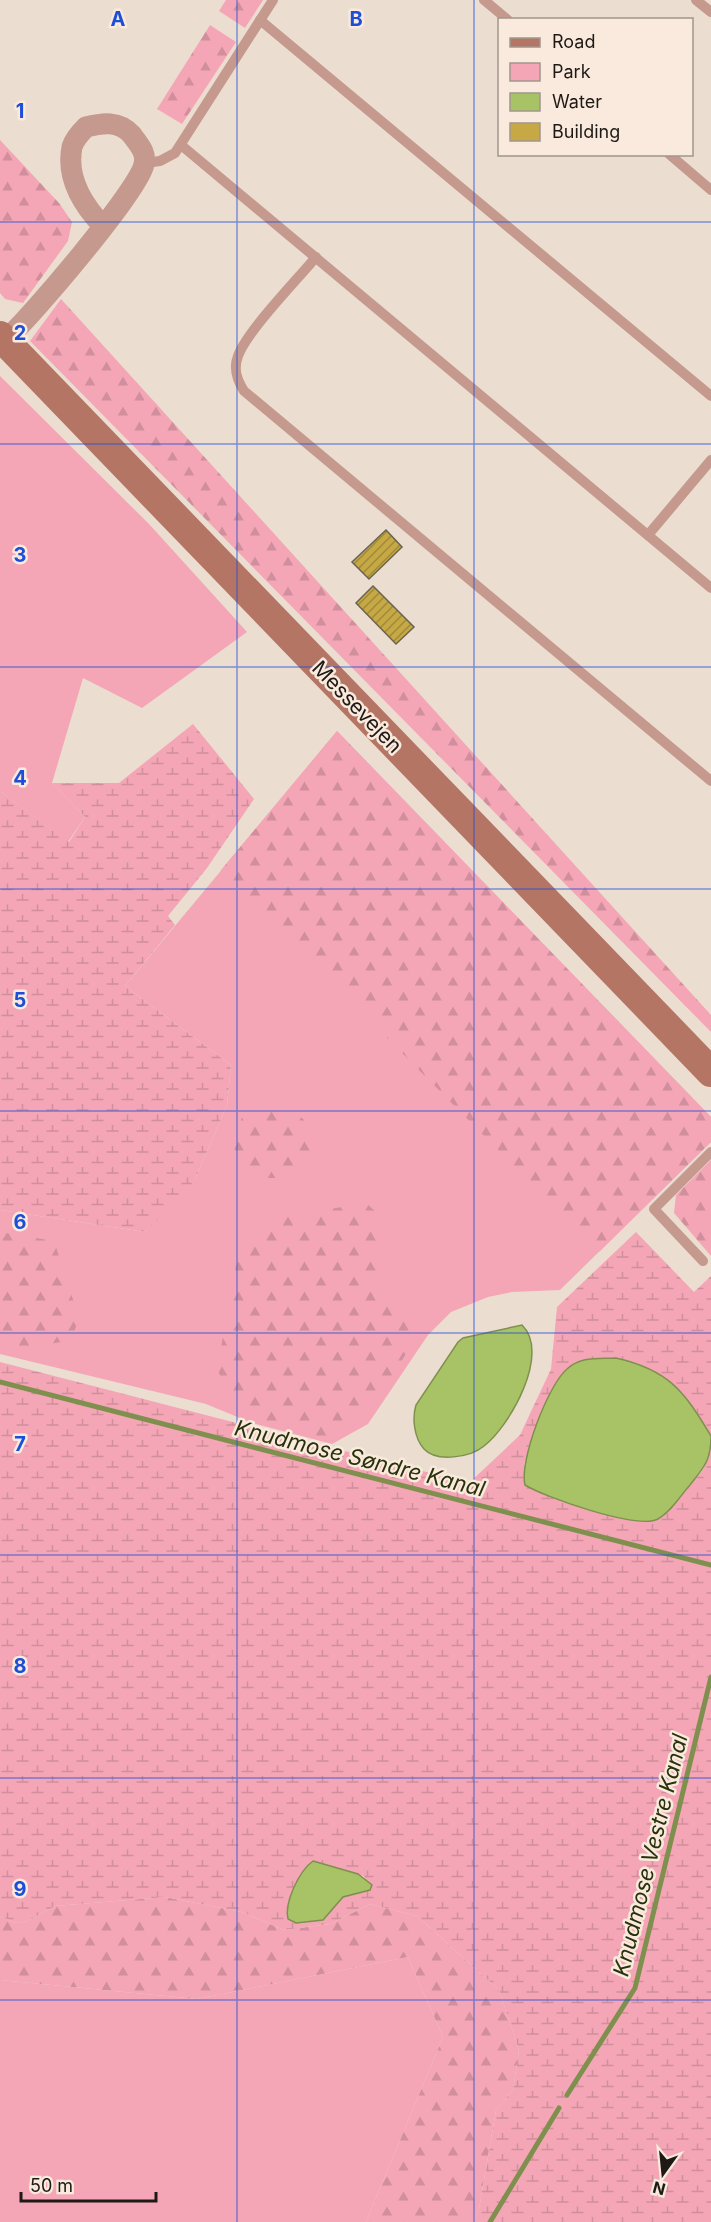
<svg xmlns="http://www.w3.org/2000/svg" width="711" height="2222" viewBox="0 0 711 2222" font-family="Inter,sans-serif">
<defs>
<pattern id="forest-firs" width="22" height="20" patternUnits="userSpaceOnUse" patternTransform="scale(1.5)"><rect width="22" height="20" fill="#f4a6b6"/><path d="M5 1l3.5 6h-7zM16 11l3.5 6h-7z" fill="#d18e9c"/></pattern>
<pattern id="wetland-marsh" width="20" height="14" patternUnits="userSpaceOnUse" patternTransform="scale(1.5)"><rect width="20" height="14" fill="#f4a6b6"/><path d="M1 5h8M5 5V1M11 12h8M15 12V8" fill="none" stroke="#d18e9c"/></pattern>
<pattern id="building-hatch" width="6" height="6" patternUnits="userSpaceOnUse" patternTransform="scale(1.5)"><rect width="6" height="6" fill="#c6a945"/><path d="M-1 1l2-2M0 6l6-6M5 7l2-2" fill="none" stroke="#a08938"/></pattern>
</defs>
<rect width="100%" height="100%" fill="#ebddd0"/>
<g fill="#f4a6b6">
<polygon points="0,376 149,524 247,632 142,708 83,678 52,783 85,817 68,842 0,791"/>
<polygon points="337,731 711,1117 711,1142 560,1290 512,1292 488,1297 451,1312 428,1335 368,1424 332,1444 252,1423 206,1404 0,1354 0,1210 145,1232 196,1177 227,1105 231,1065 125,986"/>
<polygon points="408,1957 443,2037 366,2222 0,2222 0,1980 197,1999"/>
</g>
<g fill="url(#forest-firs)">
<polygon points="226,0 263,0 245,28 219,11"/>
<polygon points="210,25 236,42 182,124 157,109"/>
<polygon points="0,140 59,203 72,222 68,241 23,303 5,299 0,293"/>
<polygon points="61,299 711,1015 711,1032 30,341"/>
<polygon points="337,731 711,1117 711,1142 599,1252 221,870"/>
<path d="M279 1107C286 1110 299 1114 304 1120 317 1135 312 1159 303 1174L288 1178H245L236 1169 234 1141 244 1111Z"/>
<polygon points="711,1160 711,1256 674,1213 676,1195"/>
<polygon points="366,1203 376,1212 377,1282 418,1323 415,1341 363,1417 331,1440 252,1417 234,1404 217,1369 238,1255 276,1218"/>
<polygon points="0,1232 54,1241 79,1318 71,1340 8,1352 0,1347"/>
<polygon points="165,1897 242,1912 284,1930 330,1924 370,1904 417,1916 499,1990 519,2050 513,2090 496,2110 479,2209 473,2222 366,2222 443,2037 408,1957 197,1999 0,1980 0,1916 16,1923 28,1921 55,1906"/>
</g>
<g fill="url(#wetland-marsh)" fill-rule="evenodd">
<polygon points="193,724 254,799 207,868 168,916 175,925 125,986 231,1065 227,1105 196,1177 186,1192 145,1232 0,1210 0,791 69,842 85,817 52,783 119,783"/>
<path d="M636 1232 694 1292 711 1276V1436L682 1392 552 1390 524 1464 533 1490 593 1511 693 1481C706 1470 708 1459 711 1444V2222H473L479 2209 496 2110 513 2090 519 2050 499 1990 417 1916 370 1904 330 1924 284 1930 242 1912 165 1897 55 1906 28 1921 16 1923 0 1916V1362L469 1483 520 1435 551 1369 557 1307ZM313 1861 364 1876 370 1890 343 1897 323 1920H305Z"/>
</g>
<g fill="#a8c366" stroke="#7f904e" stroke-width="1.5">
<path d="M522 1325C551 1353 510 1426 484 1446 471 1457 437 1463 424 1449 414 1438 412 1418 416 1405L458 1342 463 1338Z"/>
<path d="M616 1358C669 1370 684 1391 711 1436 711 1461 704 1467 690 1485 680 1496 671 1512 658 1519 638 1530 544 1497 525 1485 519 1461 548 1385 567 1369 581 1356 598 1359 616 1358Z"/>
<path d="M313 1861 358 1874 372 1885 370 1890 343 1897 323 1920 296 1923 288 1919C284 1903 299 1871 313 1861Z"/>
</g>
<g fill="none" stroke-linecap="round" stroke-linejoin="round">
<g stroke="#7f904e" stroke-width="5">
<polyline points="0,1382 711,1565"/>
<polyline points="567,2095 635,1988 711,1677"/>
<polyline points="490,2222 559,2108"/>
</g>
</g>
<g fill="url(#building-hatch)" stroke="#686354" stroke-width="1.5">
<polygon points="386,530 402,547 369,579 352,562"/>
<polygon points="373,586 414,627 396,644 356,603"/>
</g>
<g fill="none" stroke-linecap="round" stroke-linejoin="round">
<g stroke="#c5998d" stroke-width="10">
<polyline points="484,0 508,20"/>
<polyline points="696,0 711,12"/>
<polyline points="260,20 711,396"/>
<polyline points="181,145 711,588"/>
<polyline points="669,154 711,190"/>
<polyline points="145,163 160,161 175,153 273,0"/>
<path d="M316 257C297 280 247 331 238 356 233 369 237 380 244 391L711 781"/>
<polyline points="648,535 711,460"/>
<polyline points="703,1261 654,1209 711,1152"/>
</g>
<path stroke="#c5998d" stroke-width="21" d="M4 341C28 321 140 189 144 164 147 152 138 144 132 135 119 120 102 123 86 127 81 132 74 140 72 147 66 177 83 205 103 226"/>
<polyline stroke="#b47565" stroke-width="30" points="0,336 711,1072"/>
</g>
<path fill="none" stroke="#1d4ed8" stroke-width="1.5" stroke-opacity="0.55" d="M237 0V2222M474 0V2222M0 222H711M0 444H711M0 667H711M0 889H711M0 1111H711M0 1333H711M0 1555H711M0 1778H711M0 2000H711"/>
<g text-anchor="middle" stroke-width="5" stroke-linejoin="round" paint-order="stroke">
<g font-size="21" fill="#1e1915" stroke="#f9eadd">
<text transform="translate(357 707) rotate(46)" y="7">Messevejen</text>
</g>
<g font-size="22" font-style="italic" fill="#28320a" stroke="#f9eadd">
<text transform="translate(360 1458) rotate(14)" y="8">Knudmose Søndre Kanal</text>
<text transform="translate(650 1855) rotate(-76)" y="8">Knudmose Vestre Kanal</text>
</g>
</g>
<g font-size="20" text-anchor="middle" font-weight="bold" fill="#1d4ed8" stroke="#f9eadd" stroke-width="5" stroke-linejoin="round" paint-order="stroke">
<text x="118" y="26">A</text>
<text x="356" y="26">B</text>
<text x="20" y="118">1</text>
<text x="20" y="340">2</text>
<text x="20" y="562">3</text>
<text x="20" y="785">4</text>
<text x="20" y="1007">5</text>
<text x="20" y="1229">6</text>
<text x="20" y="1451">7</text>
<text x="20" y="1673">8</text>
<text x="20" y="1896">9</text>
</g>
<rect x="498" y="18" width="195" height="138" fill="#f9eadd" stroke="#a1968d" stroke-width="1.5"/>
<rect x="510" y="38" width="30" height="9" fill="#b47565" stroke="#a1968d" stroke-width="1.5"/>
<text x="552" y="48" font-size="18" fill="#1e1915">Road</text>
<rect x="510" y="63" width="30" height="18" fill="#f4a6b6" stroke="#a1968d" stroke-width="1.5"/>
<text x="552" y="78" font-size="18" fill="#1e1915">Park</text>
<rect x="510" y="93" width="30" height="18" fill="#a8c366" stroke="#a1968d" stroke-width="1.5"/>
<text x="552" y="108" font-size="18" fill="#1e1915">Water</text>
<rect x="510" y="123" width="30" height="18" fill="#c6a945" stroke="#a1968d" stroke-width="1.5"/>
<text x="552" y="138" font-size="18" fill="#1e1915">Building</text>
<g transform="translate(663 2174) rotate(195)" stroke="#f9eadd" stroke-width="4.5" paint-order="stroke">
<path d="M0-4.5L10 22L0 15L-10 22Z" fill="#1e1915"/>
<text y="-9" font-size="16" font-weight="bold" text-anchor="middle" fill="#1e1915">N</text>
</g>
<path d="M21 2192v9h135v-9" fill="none" stroke="#1e1915" stroke-width="3"/>
<text x="30" y="2192" font-size="18" fill="#1e1915" stroke="#f9eadd" stroke-width="4.5" paint-order="stroke">50 m</text>
</svg>
